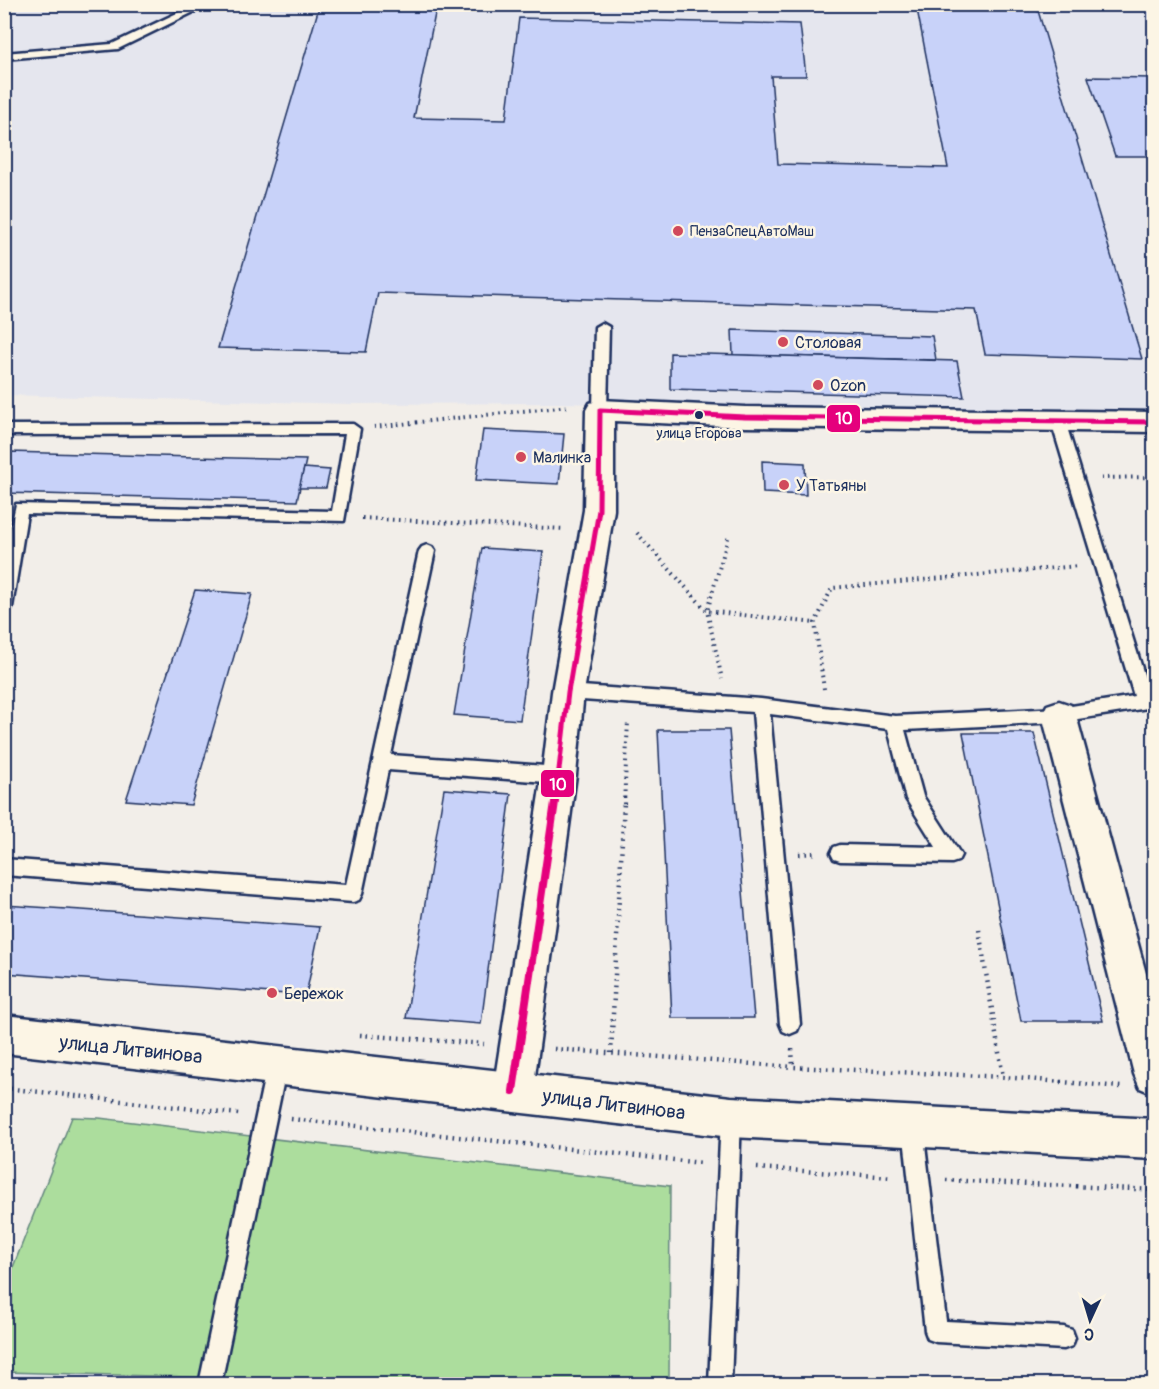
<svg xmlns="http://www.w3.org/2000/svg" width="1159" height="1389" viewBox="0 0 1159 1389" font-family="Pangolin,sans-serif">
<rect width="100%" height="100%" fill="#f2eee9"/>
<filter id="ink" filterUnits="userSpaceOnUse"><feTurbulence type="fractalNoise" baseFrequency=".0167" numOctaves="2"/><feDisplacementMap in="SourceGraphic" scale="12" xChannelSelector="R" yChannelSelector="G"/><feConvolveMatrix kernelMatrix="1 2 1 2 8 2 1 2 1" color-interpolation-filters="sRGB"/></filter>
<g filter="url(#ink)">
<g fill="#e5e6ee">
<polygon points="5,5 1154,5 1154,416 1040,415 561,403 351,404 5,395"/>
<polygon points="5,1365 978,1384 5,1384"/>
</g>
<polygon fill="#acdd9d" stroke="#64867e" stroke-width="1.5" points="72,1117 99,1118 670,1186 669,1384 445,1384 5,1372 4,1290"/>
<g fill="#c8d2f9" stroke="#1b2f5e" stroke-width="1.5">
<polygon points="320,4 437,4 414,118 506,120 519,18 800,24 806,76 771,76 778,164 948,168 916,4 1036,4 1142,359 985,354 976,310 378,293 366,352 218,348"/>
<polygon points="1088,77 1154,78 1154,156 1115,156"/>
<polygon points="732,330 932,336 936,360 733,355"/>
<polygon points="670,353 957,361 964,397 670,389"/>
<polygon points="483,430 564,434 559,484 476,480"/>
<polygon points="9,452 157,456 306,460 297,501 4,493 4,463"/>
<polygon points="762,461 805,463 806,495 763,493"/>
<polygon points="304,468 330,470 326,488 299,488"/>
<polygon points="482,548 543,552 520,720 454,715"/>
<polygon points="195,590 252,594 191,805 126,800"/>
<polygon points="658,730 729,730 754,1018 672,1018"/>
<polygon points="963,733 1034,733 1103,1021 1021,1021"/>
<polygon points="444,789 511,794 481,1024 406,1018"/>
<polygon points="4,905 82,910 320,927 306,995 272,993 4,973"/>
</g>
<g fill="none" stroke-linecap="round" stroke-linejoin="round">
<defs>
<g id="lane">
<polygon points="196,4 210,4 118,49 4,59 4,53 112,44"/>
<polygon points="602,323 609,327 607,410 600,415 593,410 595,327"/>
<polygon points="1058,416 1065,421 1150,694 1154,693 1154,707 1059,722 905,730 923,796 961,855 958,861 952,863 840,861 834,859 831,853 834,847 840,845 936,847 906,799 888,729 770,714 800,1024 797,1031 790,1034 783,1031 780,1024 753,712 568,699 562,697 560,692 562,687 568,685 761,699 895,716 1059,708 1134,696 1051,421"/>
<polygon points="353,424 360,429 344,521 27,514 12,607 10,611 4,613 4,559 16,504 332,511 345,434 4,435 4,425"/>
<polygon points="427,545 432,547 435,551 391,755 559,767 565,770 568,775 565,780 559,783 388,770 362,894 359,900 353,902 4,875 4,859 346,885 419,551 422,547"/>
<polygon points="277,1055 284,1058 287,1065 221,1384 199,1384 267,1065 270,1058"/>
<polygon points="731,1107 738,1110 741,1117 731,1384 709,1384 721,1117 724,1110"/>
<polygon points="913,1118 920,1121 923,1128 946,1321 1064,1327 1072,1330 1075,1338 1072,1346 1064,1349 936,1342 928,1339 925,1331 903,1128 906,1121"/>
</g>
<g id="street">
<polygon points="600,400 745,407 1154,412 1154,432 745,427 614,421 614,510 584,692 576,775 533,1091 527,1105 513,1111 499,1105 493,1091 542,775 552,692 584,510 586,410 590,403"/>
<polygon points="1059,701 1071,705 1076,715 1154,1003 1154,1094 1140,1088 1134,1074 1042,715 1047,705"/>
</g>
<polygon id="secondary" points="4,1015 731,1097 1154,1119 1154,1159 731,1137 4,1053"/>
</defs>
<use href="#lane" stroke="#1b2f5e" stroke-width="5"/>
<use href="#street" stroke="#1b2f5e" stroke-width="5"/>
<use href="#secondary" stroke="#1b2f5e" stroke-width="5"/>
<g stroke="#1b2f5e" stroke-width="4" stroke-dasharray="1.5 4.5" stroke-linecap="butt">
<polyline points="374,427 569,406"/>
<polyline points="1101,478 1154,477"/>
<polyline points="362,518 564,529"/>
<polyline points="637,533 707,611 722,679"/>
<polyline points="728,538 707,611 815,623"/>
<polyline points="824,689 815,623 832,588 1078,566"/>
<polyline points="624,804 628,721"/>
</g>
<g stroke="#1b2f5e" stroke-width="4.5" stroke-dasharray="1.5 5" stroke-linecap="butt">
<polyline points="799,854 816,853"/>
<polyline points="979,930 1003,1077"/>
<polyline points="360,1035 484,1044"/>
<polyline points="554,1049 793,1067"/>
<polyline points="792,1049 793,1067 1003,1077 1121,1087"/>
<polyline points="611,1053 624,802"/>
<polyline points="4,1088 239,1114"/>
<polyline points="291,1119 702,1163"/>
<polyline points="757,1168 893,1177"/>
<polyline points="946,1180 1154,1190"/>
</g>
<use href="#lane" fill="#fcf5e5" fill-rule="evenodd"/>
<use href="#street" fill="#fcf5e5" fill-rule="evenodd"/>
<use href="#secondary" fill="#fcf5e5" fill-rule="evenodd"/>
<defs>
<polyline id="bus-1-far1" points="555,804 568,692 599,510 600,410 745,417 1154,422"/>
<polyline id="bus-1" points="513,1091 555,802"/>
</defs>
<use href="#bus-1-far1" stroke="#fcf5e5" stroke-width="10"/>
<use href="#bus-1" stroke="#fcf5e5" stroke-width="12"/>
<use href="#bus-1-far1" stroke="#e5007d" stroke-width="5"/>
<use href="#bus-1" stroke="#e5007d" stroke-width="8"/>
</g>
</g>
<g fill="#d1495b" stroke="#fcf5e5" stroke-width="2">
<circle cx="678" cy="231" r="6"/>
<circle cx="783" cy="342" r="6"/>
<circle cx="818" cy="385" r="6"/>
<circle cx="521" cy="457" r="6"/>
<circle cx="784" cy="485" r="6"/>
<circle cx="272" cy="993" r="6"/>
</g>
<circle fill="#1b2f5e" stroke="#fcf5e5" stroke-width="2" cx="699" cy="415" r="5"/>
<g text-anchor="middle" stroke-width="5" stroke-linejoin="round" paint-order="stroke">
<g font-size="14" fill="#1b2f5e" stroke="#fcf5e5" text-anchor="start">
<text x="690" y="236">ПензаСпецАвтоМаш</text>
</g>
<g font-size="14" fill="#1b2f5e" stroke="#fcf5e5">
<text x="699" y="438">улица Егорова</text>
</g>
<g font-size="16" fill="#1b2f5e" stroke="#fcf5e5" text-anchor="start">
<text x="795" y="348">Столовая</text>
<text x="830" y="391">Ozon</text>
<text x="533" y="463">Малинка</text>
<text x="796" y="491">У Татьяны</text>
<text x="284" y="999">Бережок</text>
</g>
<g font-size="20" fill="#1b2f5e" stroke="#fcf5e5">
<text transform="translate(131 1049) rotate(6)" y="7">улица Литвинова</text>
<text transform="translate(614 1104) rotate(7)" y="7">улица Литвинова</text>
</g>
</g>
<g stroke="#fcf5e5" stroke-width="2">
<rect x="826" y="404" width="35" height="29" rx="6" fill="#e5007d"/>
<rect x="540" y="769" width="35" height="29" rx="6" fill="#e5007d"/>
</g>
<g font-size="16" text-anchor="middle" font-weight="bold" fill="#fff">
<text x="844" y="424">10</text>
<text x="558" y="790">10</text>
</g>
<rect width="1159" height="1389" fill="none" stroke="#fcf5e5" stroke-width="24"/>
<rect x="12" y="12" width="1135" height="1365" fill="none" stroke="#1b2f5e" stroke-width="2" filter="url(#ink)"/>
<g transform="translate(1090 1320) rotate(184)" stroke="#fcf5e5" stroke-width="4.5" paint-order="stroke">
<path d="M0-4.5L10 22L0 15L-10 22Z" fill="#1b2f5e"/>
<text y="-9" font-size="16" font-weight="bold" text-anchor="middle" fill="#1b2f5e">С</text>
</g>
</svg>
